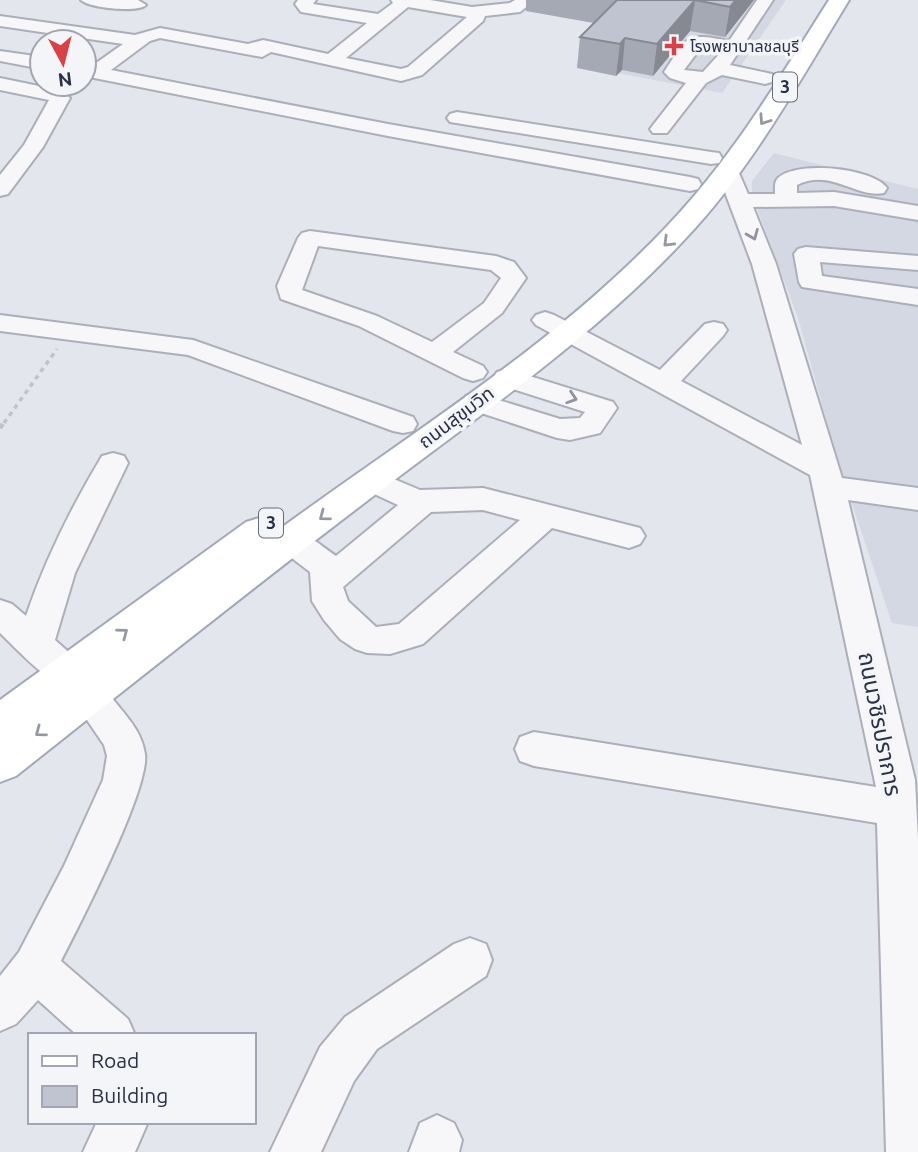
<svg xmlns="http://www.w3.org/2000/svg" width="918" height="1152" viewBox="0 0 918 1152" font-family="Ubuntu,'Noto Sans Thai',sans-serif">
<rect width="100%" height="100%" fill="#e3e6ec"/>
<g fill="#d4d8e2">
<polygon points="538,0 786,0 722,93 576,65 612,26 526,11"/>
<polygon points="774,153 918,189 918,627 892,623 838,462 798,318 752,195 752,181"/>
</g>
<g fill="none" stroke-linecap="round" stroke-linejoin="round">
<defs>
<g id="minor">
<path d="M81 0H138L146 5C138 13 89 8 81 0Z"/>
<path d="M298 0H316L313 4 378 14 393 3 391 0H430L472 7 510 3 515 0H535L520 12 485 16 483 21 422 75 401 81 271 52 262 57 160 38 150 41 111 70 388 124 690 177 698 179 701 184 698 189 690 191 388 136 84 76V64L92 66 123 44 0 26V16L135 35 160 28 248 44 263 40 328 54 367 23 301 12 295 4ZM408 7 467 17 408 67 401 69 346 58Z"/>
<path d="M757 0H773L730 65 772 74 774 78 772 82 765 84 722 75 706 83 667 133H653L650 129 686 83 670 78 664 72C688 36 685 32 729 41ZM702 46 723 50 703 72 684 70Z"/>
<polygon points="0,51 42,57 42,69 0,61"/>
<polygon points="0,78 63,91 70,98 43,147 8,194 0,196 0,175 24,145 49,100 0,90"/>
<polygon points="457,112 711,152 719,153 722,158 719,163 711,164 450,122 447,118 450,114"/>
<path d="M728 165 736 166 748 194H775C775 188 774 182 778 178 797 160 873 168 887 188L884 193C857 199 831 168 797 185V193L834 192 918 206V220L834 206 753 207 776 264 842 478 918 488V510L848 500 915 780 918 840V1152H886L877 823 534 766 520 761 515 749 520 737 534 732 876 787 810 475 536 325 532 320 536 315 545 312 554 315 660 370 705 324 714 322 723 324 727 330 723 336 681 381 802 445 752 264 717 171 720 166Z"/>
<path d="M310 231 496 256 514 262 526 278 502 313 453 352 483 366 487 372 483 378 473 381 463 378 359 326 281 299 277 286 298 238 302 233ZM318 246 491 270 501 278 484 303 432 342 377 316 302 290Z"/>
<polygon points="806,247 918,256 918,270 820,262 822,276 918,289 918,305 802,287 799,282 794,254 798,249"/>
<polygon points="0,315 193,340 413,417 417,424 413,431 403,433 393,431 188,355 0,331"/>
<polygon points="507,369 613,402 617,408 600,433 570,440 557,438 466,408 462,402 466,396 476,393 560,419 580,418 585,412 497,384 493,378 497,372"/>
<path d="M113 453 124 456 128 463 75 573 55 640 82 664 87 674 83 681C99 677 108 693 116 703 129 719 142 733 145 754 150 788 80 924 61 961L128 1019 135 1035H77L38 1000 16 1024 0 1031V976L19 952 64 866 103 780 107 756 104 745 70 695 74 687C54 691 15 647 0 633V600L12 604 26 616C45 560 72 506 102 456Z"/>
<path d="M370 469 420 490 483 488 640 528 645 536 640 544 629 548 552 528 423 644 390 654 367 653 355 649 340 639 324 620 312 601 310 572 280 549 275 541 280 533C302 526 318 544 336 556L398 505 359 487 355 480 359 473ZM483 510 520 520 399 624 376 627 348 601 343 587 431 512Z"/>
<polygon points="470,938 486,944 492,960 486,976 377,1049 354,1081 321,1152 270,1152 320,1047 345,1017 454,944"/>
<polygon points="437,1115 454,1123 462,1140 459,1152 409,1152 420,1123"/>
<polygon points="97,1122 148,1122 135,1152 83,1152"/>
</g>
<path id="major" d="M829 0H849C799 82 752 168 686 238 597 334 488 409 384 488 260 582 138 679 16 776L0 782V700L246 522 259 518 272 522 277 531C409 434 557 344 669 224 733 157 780 77 829 0Z"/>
</defs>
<use href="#minor" stroke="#abafba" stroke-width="4"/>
<use href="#major" stroke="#a1a8b9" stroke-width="4"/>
<polyline stroke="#c1c3cb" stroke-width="3.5" stroke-dasharray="4.5 4.5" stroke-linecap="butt" points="4,423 57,349"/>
<polyline stroke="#c1c3cb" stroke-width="4.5" stroke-dasharray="5 5" stroke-linecap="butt" points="0,428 5,421"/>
<use href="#minor" fill="#f7f7fa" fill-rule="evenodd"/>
<use href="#major" fill="#fff" fill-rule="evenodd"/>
</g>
<polygon fill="#a5a9b3" points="526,0 754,0 725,37 690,31 653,76 622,70 616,76 577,68 580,37 594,23 526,11"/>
<g fill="#868992">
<polygon points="695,0 690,31 653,76 657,44"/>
<polygon points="736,0 754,0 725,37 730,7"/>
<polygon points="625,38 622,70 616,76 620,44"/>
</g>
<polygon fill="#c0c4d0" stroke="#868992" stroke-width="2" points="617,0 736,0 730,7 695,0 657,44 625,38 620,44 580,37"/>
<defs><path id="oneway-chevron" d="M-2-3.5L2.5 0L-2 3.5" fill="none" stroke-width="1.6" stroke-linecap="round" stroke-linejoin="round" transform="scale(1.75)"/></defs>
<g stroke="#9498a3">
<use href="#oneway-chevron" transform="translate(764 120) rotate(124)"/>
<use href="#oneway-chevron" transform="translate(668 242) rotate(135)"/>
<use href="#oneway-chevron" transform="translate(324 516) rotate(143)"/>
<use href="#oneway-chevron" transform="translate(123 633) rotate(-37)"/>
<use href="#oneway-chevron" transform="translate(40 732) rotate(143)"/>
</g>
<g stroke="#9094a0">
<use href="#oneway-chevron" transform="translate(753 235) rotate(68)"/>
<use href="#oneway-chevron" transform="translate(572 398) rotate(18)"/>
</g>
<path fill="#da4045" stroke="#f4f5f9" stroke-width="2.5" d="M670.5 35.5h7v7h7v7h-7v7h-7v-7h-7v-7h7z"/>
<g text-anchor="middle" stroke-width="7" stroke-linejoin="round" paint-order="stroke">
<g font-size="16" fill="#293047" stroke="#f4f5f9" text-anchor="start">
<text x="690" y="52">โรงพยาบาลชลบุรี</text>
</g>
<g fill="#f4f5f9" stroke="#666b7c" stroke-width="2">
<rect x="773" y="72.5" width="24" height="29" rx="5"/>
<rect x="259" y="508.5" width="24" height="29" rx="5"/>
</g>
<g font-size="18" font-weight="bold" fill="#293047">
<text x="785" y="93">3</text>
<text x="271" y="529">3</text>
</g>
<g font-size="19" fill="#293047" stroke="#f4f5f9">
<text transform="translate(456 417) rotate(-37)" y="7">ถนนสุขุมวิท</text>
</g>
<g font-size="23" fill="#293047" stroke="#f4f5f9">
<text transform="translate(880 724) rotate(79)" y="8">ถนนวชิรปราการ</text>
</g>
</g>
<rect x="28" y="1033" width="228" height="91" fill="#f4f5f9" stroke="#a3a6b2" stroke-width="2"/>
<rect x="42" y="1056" width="35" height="10" fill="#ffffff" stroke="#a3a6b2" stroke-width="2"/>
<text x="91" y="1068" font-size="21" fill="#293047">Road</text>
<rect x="42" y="1086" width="35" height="21" fill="#c0c4d0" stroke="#a3a6b2" stroke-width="2"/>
<text x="91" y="1103" font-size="21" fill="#293047">Building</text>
<g transform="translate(63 63) rotate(173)"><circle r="33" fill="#f4f5f9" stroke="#a3a6b2" stroke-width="2"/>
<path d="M0-5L12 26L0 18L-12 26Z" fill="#da4045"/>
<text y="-10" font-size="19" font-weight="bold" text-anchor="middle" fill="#293047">N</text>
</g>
</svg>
